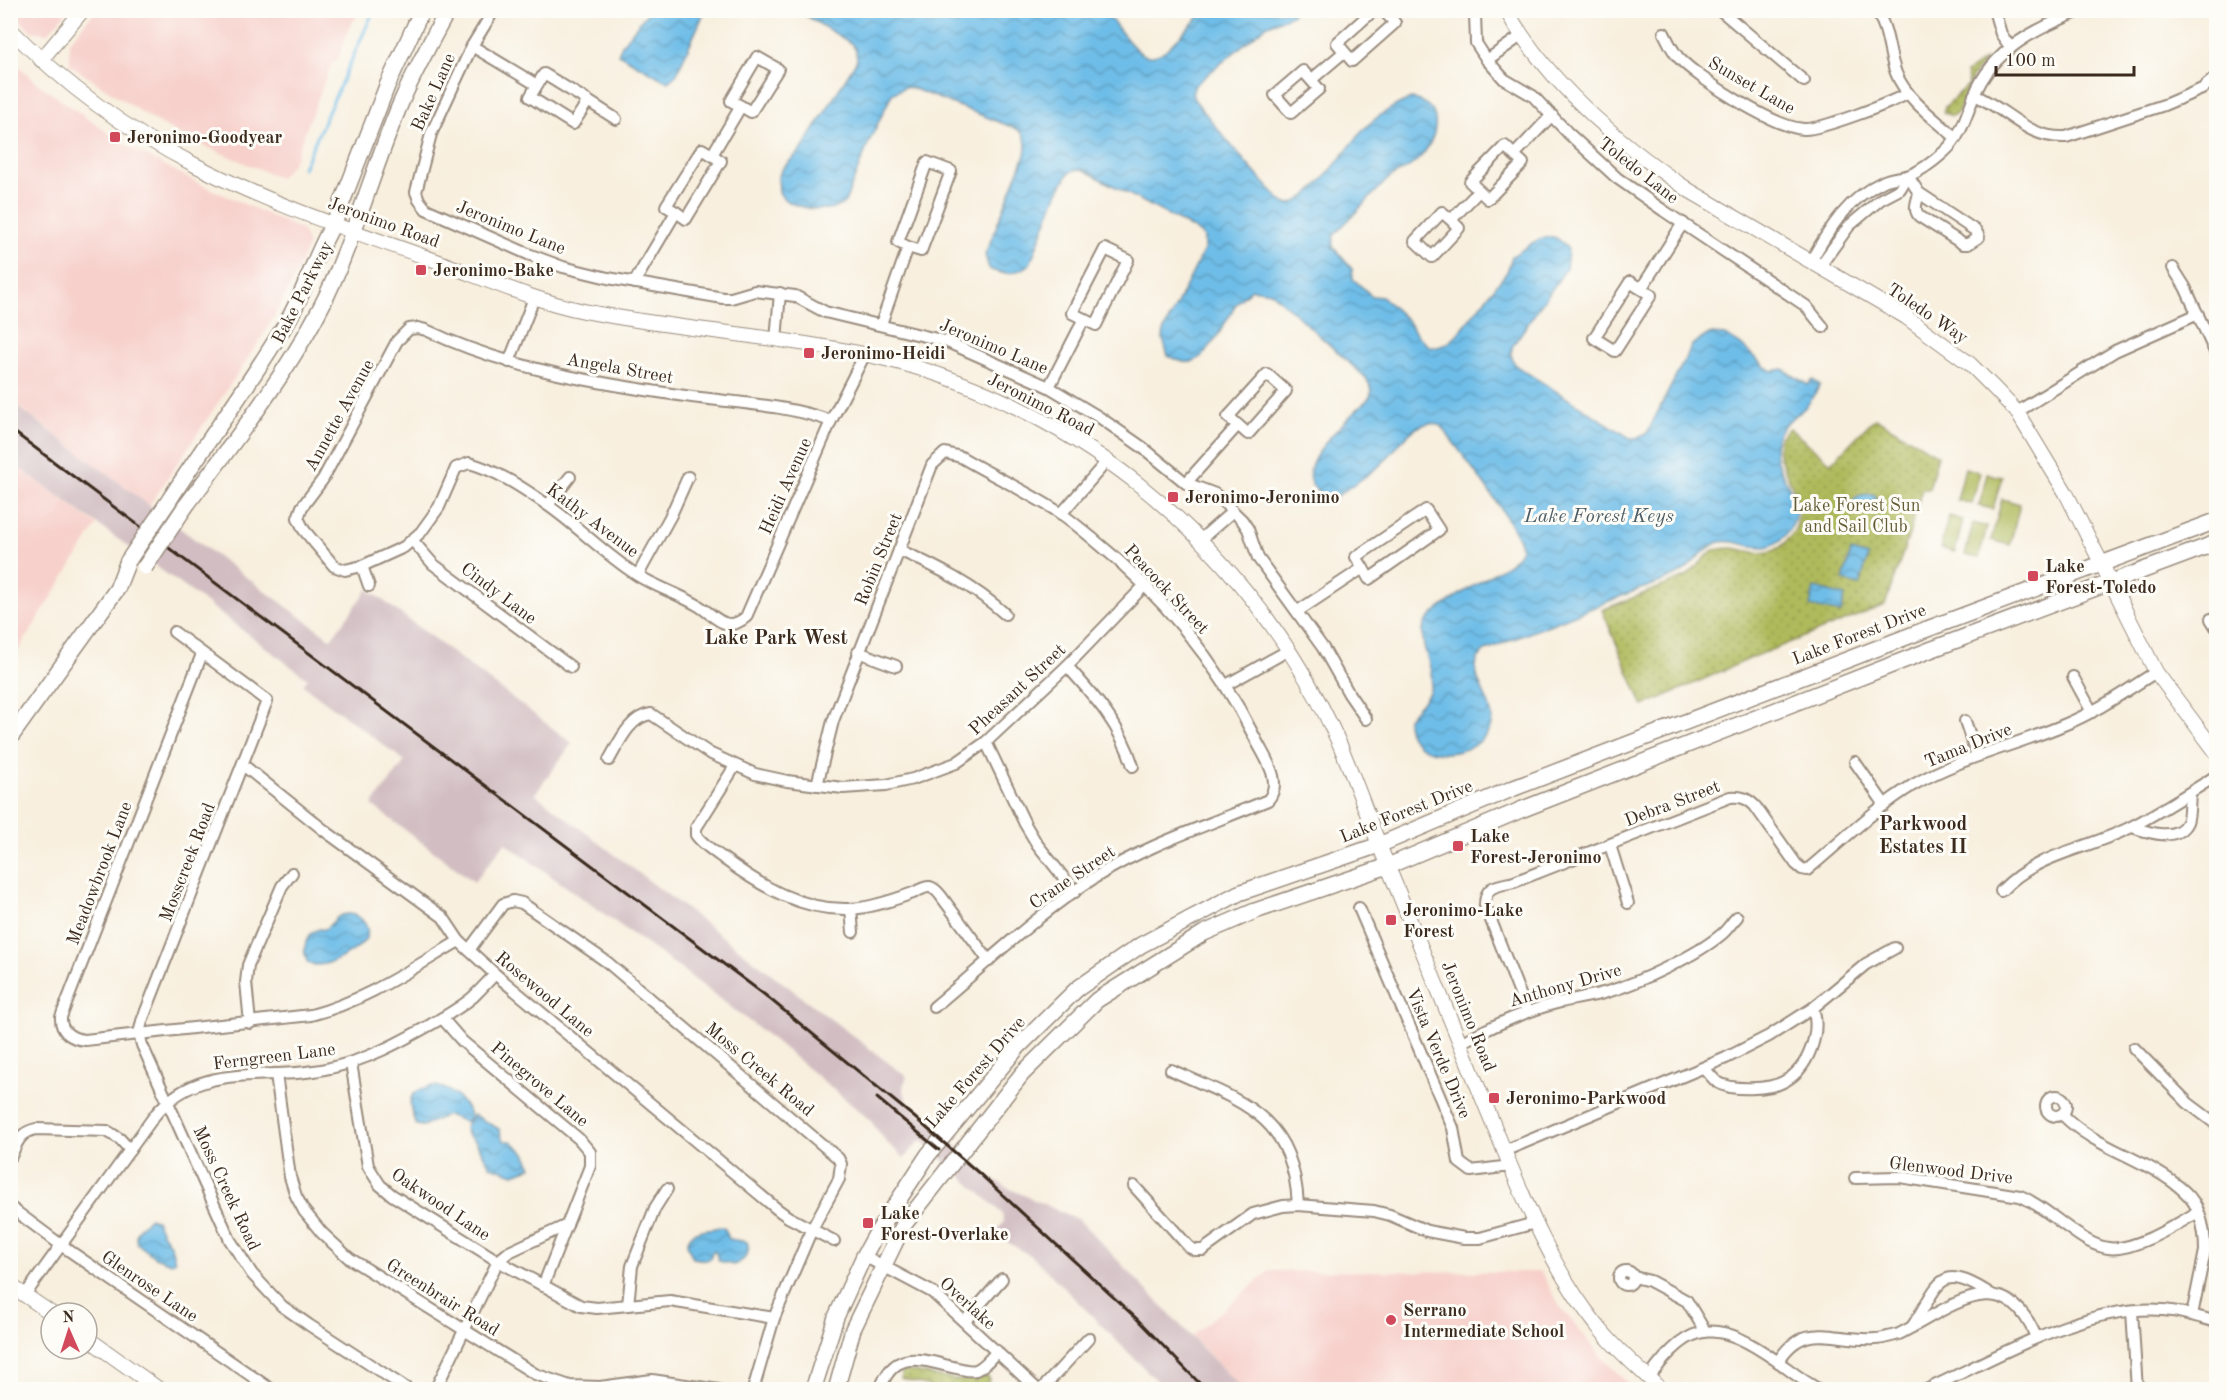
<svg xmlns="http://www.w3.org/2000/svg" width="2227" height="1400" viewBox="0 0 2227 1400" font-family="'Old Standard TT',serif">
<defs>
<pattern id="park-dots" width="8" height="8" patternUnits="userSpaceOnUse" patternTransform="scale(1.5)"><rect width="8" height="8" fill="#afba5c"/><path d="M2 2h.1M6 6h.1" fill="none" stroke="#90974b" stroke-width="1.8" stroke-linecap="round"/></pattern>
<pattern id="water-waves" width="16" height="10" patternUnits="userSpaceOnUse" patternTransform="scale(1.5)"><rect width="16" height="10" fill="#6ebde8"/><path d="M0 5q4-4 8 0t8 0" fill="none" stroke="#5c9abb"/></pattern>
</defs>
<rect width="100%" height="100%" fill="#fdfcf7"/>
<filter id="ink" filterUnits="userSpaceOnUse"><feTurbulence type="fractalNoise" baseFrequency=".0167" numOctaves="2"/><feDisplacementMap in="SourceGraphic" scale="12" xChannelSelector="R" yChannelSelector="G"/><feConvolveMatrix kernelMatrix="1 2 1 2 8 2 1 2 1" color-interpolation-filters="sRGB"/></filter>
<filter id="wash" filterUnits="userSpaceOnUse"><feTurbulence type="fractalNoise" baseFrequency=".008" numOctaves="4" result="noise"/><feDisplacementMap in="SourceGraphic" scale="24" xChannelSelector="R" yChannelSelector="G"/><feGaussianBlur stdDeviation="1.35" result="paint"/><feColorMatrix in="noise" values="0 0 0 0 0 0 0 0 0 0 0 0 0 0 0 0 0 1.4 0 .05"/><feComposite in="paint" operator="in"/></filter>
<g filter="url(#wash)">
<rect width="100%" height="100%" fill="#f8efde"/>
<g fill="#f7d0cb">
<polygon points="11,11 11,10 67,11 48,33 32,32"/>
<polygon points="95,11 95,10 360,11 349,28 337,61 332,62 293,163 280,178 188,139 147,116 70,65 69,42"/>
<polygon points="10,58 37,83 122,143 202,185 302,230 308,246 292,284 266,331 149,506 11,401 11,370 13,366 10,364"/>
<polygon points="11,462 97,525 11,662"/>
<polygon points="1269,1271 1541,1272 1561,1308 1605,1361 1634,1389 1242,1389 1192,1336"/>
</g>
<polygon fill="#d2bec2" points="10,401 213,553 331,639 368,589 572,743 535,794 907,1077 903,1086 906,1099 920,1114 988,1175 1008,1188 1079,1220 1242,1389 1165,1389 1034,1258 994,1234 1004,1222 1002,1213 921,1140 904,1158 900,1154 887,1143 870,1120 775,1041 681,969 505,843 474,882 372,805 405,761 303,685 308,679 186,588 11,462"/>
<g fill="#afba5c" stroke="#75723d" stroke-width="1.5">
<polygon points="1965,468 1980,472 1972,504 1957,500"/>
<polygon points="1987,474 2002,477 1993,509 1979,506"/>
<polygon points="2002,499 2020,504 2010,545 1991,540"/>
<polygon points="1949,516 1963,520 1955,552 1940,548"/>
<polygon points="1973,523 1987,527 1979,558 1965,555"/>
</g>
<g fill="url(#park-dots)" stroke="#75723d" stroke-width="1.5">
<polygon points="1987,58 1973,76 1958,113 1952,116 1943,112 1945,107 1969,84 1966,73"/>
<path d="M1875 418 1938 455 1929 489H1922L1910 532 1885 605 1756 656 1643 706 1602 610 1686 577 1713 550C1719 549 1726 548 1732 548 1744 549 1755 555 1768 552 1777 551 1785 544 1790 537 1822 497 1753 453 1789 428L1831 463Z"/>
<polygon points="910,1371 956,1380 988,1376 989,1381 980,1389 939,1389 900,1378 902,1372"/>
</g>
<g fill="url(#water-waves)" stroke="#547483" stroke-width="1.5">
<polygon points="649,11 705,11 676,75 668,82 618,54 623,43"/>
<path d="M798 11H1105C1113 21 1133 51 1144 55 1152 58 1161 54 1167 49L1205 11H1294L1292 15 1266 26 1195 85 1192 93 1194 99C1218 130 1243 161 1271 190 1275 194 1279 200 1284 203 1306 213 1351 141 1366 127 1375 118 1400 101 1412 99 1450 106 1435 146 1414 163 1405 171 1394 173 1386 181 1369 199 1351 217 1334 235L1333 247 1352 269 1353 279 1372 296 1382 297 1407 320 1417 335 1425 343 1431 347H1438L1449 343 1461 330 1507 272 1512 256C1532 245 1552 222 1568 250L1566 269 1513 345C1510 354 1511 358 1516 366L1630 438H1639L1647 433 1692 345 1709 334 1725 335 1740 344 1765 367 1773 371 1783 369 1808 385 1813 380 1820 385C1816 391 1813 399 1808 404 1797 418 1780 421 1776 441 1769 473 1809 495 1791 527 1768 566 1741 535 1717 543 1703 548 1694 565 1682 572 1664 583 1641 588 1622 596 1577 614 1531 632 1486 650 1454 674 1509 706 1486 735 1466 761 1407 761 1407 720 1413 709 1429 699 1431 686 1435 666 1418 646 1424 626 1430 609 1492 575 1510 563 1514 558 1520 554 1521 548 1522 531 1455 445 1441 426 1417 412 1394 454 1379 466 1366 477 1351 486 1337 496 1327 497 1319 494 1313 486 1294 463 1355 413 1370 397L1372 390 1366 378 1271 292 1252 289C1246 294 1239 299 1235 306 1226 320 1208 359 1191 362 1184 364 1175 359 1168 356L1163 339 1164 330 1204 250V237L1194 229 1082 169 1074 170 1068 174 1057 194 1030 264C1016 274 1005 276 989 269L985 255 1025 155C1027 144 1027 135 1017 129L912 88 905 87 892 94 869 142 845 202C833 214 803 209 789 202 784 200 781 196 779 192L778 177 783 168 803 148 857 60 856 50 851 43Z"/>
<path d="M1873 494 1877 498 1872 504 1875 511 1864 514 1855 512 1852 504C1855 493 1865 495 1873 494Z"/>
<polygon points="1851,551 1868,556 1860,585 1843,581"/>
<polygon points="1814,588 1845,596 1841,613 1810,606"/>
<path d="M350 914C363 916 374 931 363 942 352 954 324 970 308 963 302 953 304 935 317 930 324 927 320 932 326 928 337 921 333 915 350 914Z"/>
<path d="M431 1086C450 1086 464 1100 471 1117L466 1122 447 1115 423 1126 416 1125C408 1103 405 1092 431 1086Z"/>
<polygon points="474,1115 499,1129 503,1141 511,1141 525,1153 532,1167 514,1174 490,1166 476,1142 467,1134 465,1126"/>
<path d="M150 1218 156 1220 162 1233 171 1246 175 1261 171 1263 155 1257 137 1243C133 1232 142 1224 150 1218Z"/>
<path d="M720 1227 725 1229 729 1239 747 1242C752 1253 743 1262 733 1265L719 1261 715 1251 712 1252 710 1258 707 1260 693 1258 687 1245C690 1227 706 1231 720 1227Z"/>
</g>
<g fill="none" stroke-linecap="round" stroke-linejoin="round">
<polyline stroke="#6ebde8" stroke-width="3" points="303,168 374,10"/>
</g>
</g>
<g filter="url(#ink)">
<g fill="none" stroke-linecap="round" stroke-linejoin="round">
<defs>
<g id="street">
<polyline points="494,10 472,46 431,134 416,192 419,200 426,209 528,254 563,267 608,278 723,298 731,298 755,291 795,296 825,312 945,341 1049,387 1099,417 1142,447 1186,483 1215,494 1242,520 1248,529 1258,558 1323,648 1349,694 1366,719"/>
<polyline points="1374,10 1337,43 1352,61 1395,23 1383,10"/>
<polyline points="1472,10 1475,14 1476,43 1487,60 1504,79 1533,96 1568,133 1617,178 1664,211 1806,306 1823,327"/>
<polyline points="1720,10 1804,81"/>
<path d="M1875 10C1889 27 1888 53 1896 73 1906 99 1935 119 1956 138"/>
<polyline points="1994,10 2001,34 2011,48"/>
<path d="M1664 33C1668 41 1672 50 1678 57 1698 79 1775 128 1804 129 1820 130 1894 102 1908 93"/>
<polyline points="472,46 537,85 530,97 573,124 588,101 544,74 537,85"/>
<polyline points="1487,60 1521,36"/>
<polyline points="1311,80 1319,89 1291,113 1275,95 1303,71 1311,80 1344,52"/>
<path d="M1974 95C2008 109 2027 139 2066 137L2164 105 2202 89 2216 77"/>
<polyline points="588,101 616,119"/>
<polyline points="1514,155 1523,163 1488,199 1470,182 1505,146 1514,155 1552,115"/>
<path d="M1908 176 1919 193 1976 231 1979 237 1968 244H1963L1919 216C1913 209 1917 202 1919 193"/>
<polyline points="676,212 666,206 702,149 712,155"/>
<polyline points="1451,220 1459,228 1432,257 1415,241 1442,212 1451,220 1479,191"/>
<polygon points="1105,249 1128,260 1096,325 1072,313"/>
<path d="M1811 261C1829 229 1849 197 1884 181 1893 177 1901 178 1910 175 1923 170 1934 161 1944 152 1961 137 1966 116 1974 96 1993 48 2037 29 2082 10"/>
<polyline points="1820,266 1849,226 1881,199 1900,189 1908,176"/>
<polyline points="2173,268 2185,287 2216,354"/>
<polyline points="634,283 676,212 686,219 721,161 712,155 741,106 731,101 757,57 778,69 751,112 741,106"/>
<polyline points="1641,289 1630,282 1594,338 1615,351 1651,295 1641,289 1683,223"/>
<polyline points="881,324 908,247 898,242 927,162 951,171 921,251 908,247"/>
<polyline points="776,340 780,293"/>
<polyline points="509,362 534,298"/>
<polyline points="1049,387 1084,319"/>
<polyline points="2017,412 2115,351 2198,314"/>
<path d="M831 421C787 405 738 403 692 397 601 384 510 370 426 330L418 328 409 329 397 341 323 479 302 507 298 518 304 530 334 566 345 570 362 566 404 547 421 532 439 507 456 468 469 463C496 470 523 488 546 504 578 526 604 554 637 575 656 587 679 594 699 606 715 616 726 634 746 617L831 421 865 354"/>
<polyline points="1186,483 1238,425 1228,417 1267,374 1286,391 1248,434 1238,425"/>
<polyline points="548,505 570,477"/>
<polyline points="1061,514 1107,461"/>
<polyline points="1200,540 1233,511"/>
<polyline points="413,541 433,564 571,667"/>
<path d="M899 550C937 567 974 586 1005 614"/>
<polyline points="362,566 369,586"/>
<polyline points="638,575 671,515 688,477"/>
<polyline points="1298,611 1363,568 1356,557 1426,510 1439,530 1369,579 1363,568"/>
<polyline points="2211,619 2216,627"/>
<polyline points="174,632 267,701 142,1021 139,1034 142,1045 230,1240 252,1274 282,1306 309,1325 409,1390"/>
<polyline points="858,652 896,666"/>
<path d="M202 654 61 1017C60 1032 72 1039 85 1040L311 1015C365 1001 411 969 459 941"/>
<path d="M1067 666C1095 697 1121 726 1133 766"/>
<polyline points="2073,677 2092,712"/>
<polyline points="1226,685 1289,650"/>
<polyline points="1965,721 1977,756"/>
<polyline points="986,742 1025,824 1037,844 1075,892"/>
<path d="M609 760C619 743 629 717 651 714L709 753 755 774 787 781 843 788 886 785 913 779 956 763 986 742 1067 666 1145 585"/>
<polyline points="1855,762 1885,805"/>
<polyline points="243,765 325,831 443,917 459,941 495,974 777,1209 788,1217 834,1241"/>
<path d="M735 766 696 828V835C703 845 714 851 724 859 761 886 802 911 850 909 870 908 894 900 913 893 919 891 924 886 930 887 934 888 938 892 941 896L989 961"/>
<path d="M817 785 833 721 932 465 945 453 961 457C993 476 1028 492 1060 513 1071 520 1082 530 1092 538 1160 593 1216 660 1255 738 1264 757 1284 781 1268 800 1209 825 1148 844 1094 878 1036 915 986 964 934 1007"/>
<path d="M2132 827C2147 832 2177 843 2187 822 2190 815 2189 801 2190 793"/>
<polyline points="1610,845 1628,903"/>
<path d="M2001 891C2038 852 2088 850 2133 826 2161 811 2189 793 2216 776"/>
<polyline points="1359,908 1453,1128 1459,1162 1471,1171 1511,1166"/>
<polyline points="851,909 853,932"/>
<polyline points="469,950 503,904 513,901 522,903 607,962 838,1158 841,1164 839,1179 812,1229 774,1318 753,1390"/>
<path d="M1527 1012 1485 905C1485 885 1497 886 1514 882L1730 797C1741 796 1747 798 1755 806L1796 864 1802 869 1807 870C1841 842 1874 809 1913 785 1961 757 2015 746 2066 724 2098 711 2127 690 2156 672"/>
<polyline points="442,1018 462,1041 579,1139 590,1152 590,1166 543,1286"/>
<polyline points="250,1023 246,982 248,965 282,886 292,873"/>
<path d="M1460 1043C1490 1027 1520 1013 1553 1004 1571 999 1590 997 1607 992 1639 983 1697 955 1722 934 1728 929 1732 922 1737 917"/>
<polyline points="2134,1048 2188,1103 2216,1124"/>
<polyline points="351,1063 368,1166 380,1185 392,1195 498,1261 581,1306 597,1308 670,1301 774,1318"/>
<path d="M1704 1068C1708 1072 1712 1078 1717 1082 1731 1091 1770 1090 1785 1081 1809 1068 1821 1032 1813 1008"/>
<path d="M1171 1070C1243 1102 1293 1115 1298 1205"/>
<polyline points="276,1074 290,1177 296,1196 304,1211 322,1233 349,1258 535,1374 570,1386 600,1387 652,1380 719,1390"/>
<circle cx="2056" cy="1106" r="10"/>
<path d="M2062 1114C2095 1149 2149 1159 2184 1191 2201 1206 2205 1230 2205 1251L2192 1315"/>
<polyline points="1504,1151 1726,1058 1769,1036 1813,1008 1866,964 1895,948"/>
<path d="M10 1158C17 1144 18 1133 36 1129L107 1131 120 1139 130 1150"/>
<path d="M1855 1178 1900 1177 2020 1196C2038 1203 2054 1218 2070 1229 2082 1238 2094 1246 2108 1248 2133 1252 2176 1225 2198 1212"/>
<polyline points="1134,1186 1189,1247 1195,1250 1203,1250 1253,1214 1283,1206 1298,1205 1374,1211 1390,1215 1427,1231 1464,1238 1480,1238 1535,1223"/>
<polyline points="10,1207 61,1245 272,1390"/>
<polyline points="864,1256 932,1292 1038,1390"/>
<circle cx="1626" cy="1278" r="7"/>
<polyline points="1634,1277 1650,1281 1687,1301 1705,1331"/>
<path d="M25 1295 155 1115C201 1059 268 1083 330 1068 367 1060 398 1043 430 1025 444 1017 460 1008 473 997 480 990 488 982 495 974"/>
<polyline points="628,1305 632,1266 655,1208 667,1189"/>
<polyline points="2132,1311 2137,1390"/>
<polyline points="965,1321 1002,1279"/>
<path d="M1912 1327C1940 1285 1937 1259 1992 1295"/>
<path d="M1778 1362C1804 1318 1835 1342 1875 1339 1883 1339 1891 1336 1899 1334 1950 1308 2004 1260 2036 1337"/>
<path d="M1649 1378C1692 1317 1719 1321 1777 1361 1791 1371 1804 1382 1820 1390"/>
<polyline points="435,1390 498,1261 509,1252 567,1225"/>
<path d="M880 1390C894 1346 924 1361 957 1368 963 1369 970 1372 976 1370 984 1367 991 1358 997 1351"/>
<polyline points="1041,1390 1089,1338"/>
<path d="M1926 1390C1996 1358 2084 1304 2163 1310 2181 1311 2200 1317 2216 1322"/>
</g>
<g id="secondary">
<path d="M1506 10C1548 83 1621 145 1690 191L1906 317 1970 364 1994 388 2017 412 2066 493 2156 672 2216 752"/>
<path d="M10 29C64 84 126 130 195 165 270 204 352 231 431 259 481 277 531 300 584 311 678 330 774 335 868 355 966 376 1059 422 1137 483 1225 554 1294 642 1340 745 1355 780 1368 817 1382 852 1417 938 1452 1023 1487 1109 1518 1183 1545 1260 1596 1324 1614 1348 1639 1368 1661 1390"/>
<polyline points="41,60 83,10"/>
<polyline points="10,1285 51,1313"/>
<polyline points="87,1338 160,1390"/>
</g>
<g id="primary">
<path d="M168 502C207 441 250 384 287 322 306 290 315 254 334 223L387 86 422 10"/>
<path d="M185 507C235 440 290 371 327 295 355 236 372 173 397 112 411 77 430 43 448 10"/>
<polyline points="10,738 117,589 128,561"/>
<polyline points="813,1390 836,1317 864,1256 875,1236 928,1155 1018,1047 1077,989 1141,945 1239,893 1379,845 1514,788 1922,631 2216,521"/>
<polyline points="836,1390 853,1329 903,1226 1022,1074 1097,1000 1204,933 1255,911 1388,866 1523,809 1930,650 2216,543"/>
</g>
</defs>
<use href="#street" stroke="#9a8c7e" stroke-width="14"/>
<use href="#secondary" stroke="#9a8c7e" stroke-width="16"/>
<use href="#primary" stroke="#9a8c7e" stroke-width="18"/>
<use href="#street" stroke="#fff" stroke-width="10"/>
<use href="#secondary" stroke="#fff" stroke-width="14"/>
<use href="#primary" stroke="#fff" stroke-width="15"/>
<g stroke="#3b2a1e" stroke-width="3">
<polyline points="10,429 765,995 914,1117 981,1175 1137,1319 1206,1390"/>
<polyline points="877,1098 939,1150"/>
</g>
<defs>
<g id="primary-bridge">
<polyline points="128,561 168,502"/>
<polyline points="145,567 185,507"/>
</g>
</defs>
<use href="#primary-bridge" stroke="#9a8c7e" stroke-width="18" stroke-linecap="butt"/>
<use href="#primary-bridge" stroke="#fff" stroke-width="15"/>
</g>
</g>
<g fill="#d1495b" stroke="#fdfcf7" stroke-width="2">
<rect x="109" y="131" width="12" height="12" rx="3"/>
<rect x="415" y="264" width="12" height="12" rx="3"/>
<rect x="803" y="347" width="12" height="12" rx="3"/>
<rect x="1167" y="491" width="12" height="12" rx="3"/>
<rect x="2027" y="570" width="12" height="12" rx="3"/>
<rect x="1452" y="840" width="12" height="12" rx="3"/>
<rect x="1385" y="914" width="12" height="12" rx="3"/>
<rect x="1488" y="1092" width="12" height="12" rx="3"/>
<rect x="862" y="1217" width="12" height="12" rx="3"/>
<circle cx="1391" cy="1320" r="6"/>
</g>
<g text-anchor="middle" stroke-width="6" stroke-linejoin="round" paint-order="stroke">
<g font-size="18" fill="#3b2a1e" stroke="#fdfcf7">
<text transform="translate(1752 85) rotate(30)" y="6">Sunset Lane</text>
<text transform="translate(433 92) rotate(-66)" y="6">Bake Lane</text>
<text transform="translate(1639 170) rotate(38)" y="6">Toledo Lane</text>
<text transform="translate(384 222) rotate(20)" y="6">Jeronimo Road</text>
<text transform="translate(511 227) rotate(22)" y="6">Jeronimo Lane</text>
<text transform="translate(302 292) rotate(-63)" y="6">Bake Parkway</text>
<text transform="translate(1928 313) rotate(34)" y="6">Toledo Way</text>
<text transform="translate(994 346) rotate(23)" y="6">Jeronimo Lane</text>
<text transform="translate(620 368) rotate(10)" y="6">Angela Street</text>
<text transform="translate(1041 404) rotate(27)" y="6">Jeronimo Road</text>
<text transform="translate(339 415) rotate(-61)" y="6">Annette Avenue</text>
<text transform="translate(785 486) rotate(-66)" y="6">Heidi Avenue</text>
<text transform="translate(593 520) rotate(37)" y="6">Kathy Avenue</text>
<text transform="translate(878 559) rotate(-68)" y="6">Robin Street</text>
<text transform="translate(1167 589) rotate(47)" y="6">Peacock Street</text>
<text transform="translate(499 593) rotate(37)" y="6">Cindy Lane</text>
<text transform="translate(1859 634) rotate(-21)" y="6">Lake Forest Drive</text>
<text transform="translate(1017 689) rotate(-43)" y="6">Pheasant Street</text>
<text transform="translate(1968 745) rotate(-22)" y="6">Tama Drive</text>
<text transform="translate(1672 803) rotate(-21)" y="6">Debra Street</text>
<text transform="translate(1406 811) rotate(-22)" y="6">Lake Forest Drive</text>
<text transform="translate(187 862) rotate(-69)" y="6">Mosscreek Road</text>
<text transform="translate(99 873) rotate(-69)" y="6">Meadowbrook Lane</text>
<text transform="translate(1072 877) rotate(-34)" y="6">Crane Street</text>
<text transform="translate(1565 985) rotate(-16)" y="6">Anthony Drive</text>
<text transform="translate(545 994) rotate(40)" y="6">Rosewood Lane</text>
<text transform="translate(1469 1016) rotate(68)" y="6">Jeronimo Road</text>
<text transform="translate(1439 1053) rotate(67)" y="6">Vista Verde Drive</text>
<text transform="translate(274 1056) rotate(-7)" y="6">Ferngreen Lane</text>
<text transform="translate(760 1069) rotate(40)" y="6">Moss Creek Road</text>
<text transform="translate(975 1072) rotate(-49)" y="6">Lake Forest Drive</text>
<text transform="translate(540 1084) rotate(40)" y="6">Pinegrove Lane</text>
<text transform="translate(1951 1170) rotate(7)" y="6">Glenwood Drive</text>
<text transform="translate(227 1188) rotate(65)" y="6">Moss Creek Road</text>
<text transform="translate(441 1204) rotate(34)" y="6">Oakwood Lane</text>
<text transform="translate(150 1286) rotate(34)" y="6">Glenrose Lane</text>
<text transform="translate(443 1297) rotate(32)" y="6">Greenbrair Road</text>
<text transform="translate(968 1303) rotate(42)" y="6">Overlake</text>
</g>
<g font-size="18" font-weight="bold" fill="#3b2a1e" stroke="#fdfcf7" text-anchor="start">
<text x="127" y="143">Jeronimo-Goodyear</text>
<text x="433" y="276">Jeronimo-Bake</text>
<text x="821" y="359">Jeronimo-Heidi</text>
<text x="1185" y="503">Jeronimo-Jeronimo</text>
<text x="2045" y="572">Lake<tspan x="2045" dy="21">Forest-Toledo</tspan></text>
<text x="1470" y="842">Lake<tspan x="1470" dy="21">Forest-Jeronimo</tspan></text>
<text x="1403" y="916">Jeronimo-Lake<tspan x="1403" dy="21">Forest</tspan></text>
<text x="1506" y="1104">Jeronimo-Parkwood</text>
<text x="880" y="1219">Lake<tspan x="880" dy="21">Forest-Overlake</tspan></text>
<text x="1403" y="1316">Serrano<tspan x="1403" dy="21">Intermediate School</tspan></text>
</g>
<g font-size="18" fill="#645c34" stroke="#fdfcf7">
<text x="1856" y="511">Lake Forest Sun<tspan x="1856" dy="21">and Sail Club</tspan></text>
</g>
<g font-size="20" font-style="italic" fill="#4d5d65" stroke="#fdfcf7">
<text x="1599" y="522">Lake Forest Keys</text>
</g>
<g font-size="20" font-weight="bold" fill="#3b2a1e" stroke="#fdfcf7">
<text x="776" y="644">Lake Park West</text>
<text x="1923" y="830">Parkwood<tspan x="1923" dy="23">Estates II</tspan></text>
</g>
</g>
<rect width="2227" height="1400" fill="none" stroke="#fdfcf7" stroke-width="36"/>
<g transform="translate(69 1331) rotate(357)"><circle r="28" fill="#fdfcf7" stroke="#afa8a0" stroke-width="1.5"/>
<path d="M0-4.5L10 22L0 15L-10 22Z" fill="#d1495b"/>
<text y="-9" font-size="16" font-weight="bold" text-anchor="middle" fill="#3b2a1e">N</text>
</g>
<path d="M1996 66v9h138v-9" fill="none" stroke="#3b2a1e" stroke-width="3"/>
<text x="2005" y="66" font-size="18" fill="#3b2a1e" stroke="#fdfcf7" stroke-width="4.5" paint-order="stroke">100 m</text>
</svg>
